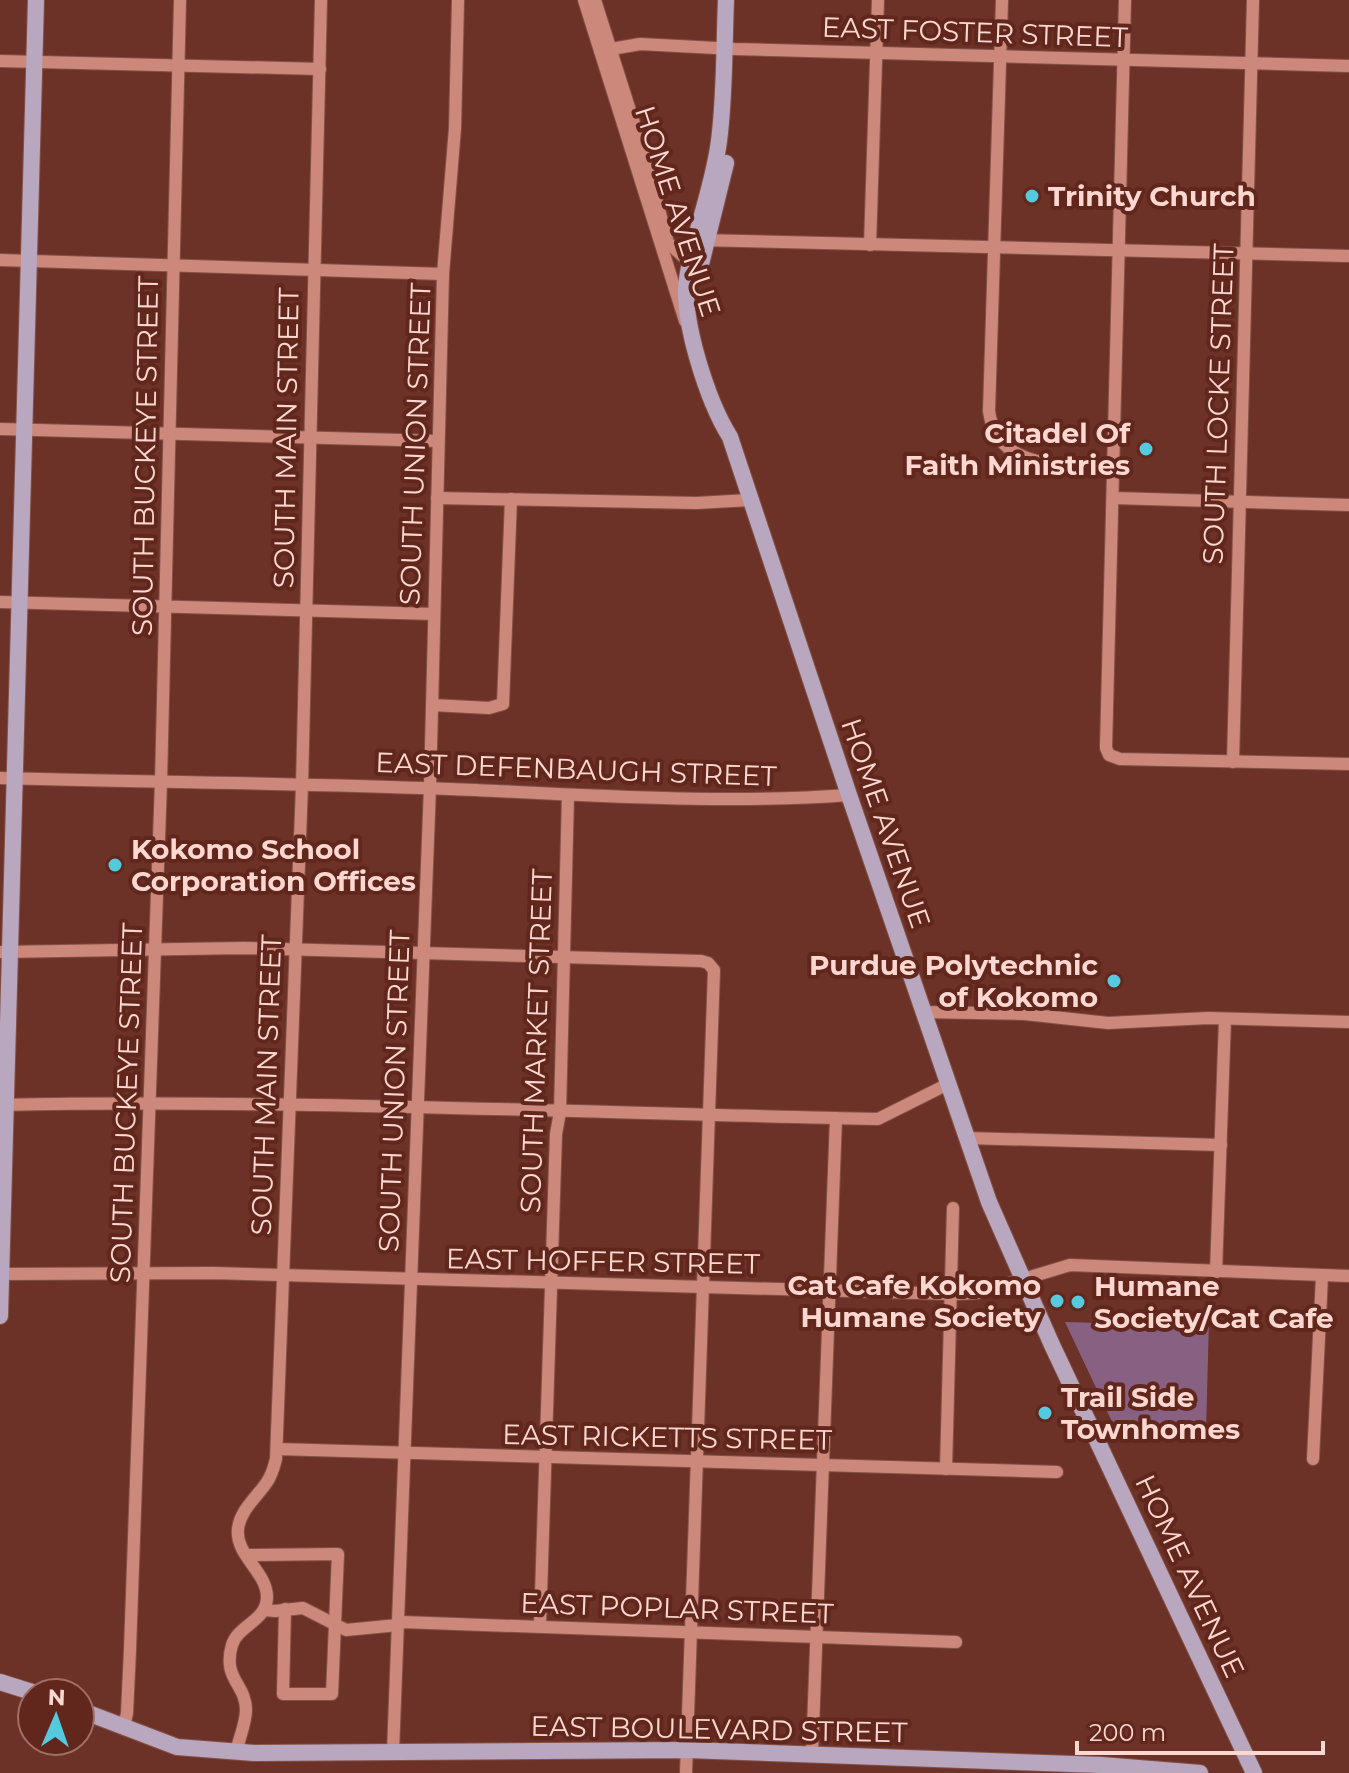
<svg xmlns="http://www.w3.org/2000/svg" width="1349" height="1773" viewBox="0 0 1349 1773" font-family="Montserrat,sans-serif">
<rect width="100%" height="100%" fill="#6d3227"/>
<polygon fill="#886182" points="1098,1316 1209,1320 1206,1431 1115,1428 1065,1322 1097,1323"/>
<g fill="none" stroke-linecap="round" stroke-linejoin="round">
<defs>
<g id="minor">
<polyline points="584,0 685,321"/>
<polyline points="595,0 646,161 668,243 694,266"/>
<path d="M1002 0 989 411C997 473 1068 464 1114 467"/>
<polyline points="1125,0 1106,748 1109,755 1120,759 1349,764"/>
<polyline points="600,51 640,44 735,49 1349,66"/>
<polyline points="0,61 320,69"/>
<polyline points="699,240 1349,256"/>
<polyline points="870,245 878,0"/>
<polyline points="0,260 443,274"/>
<polyline points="0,429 438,441"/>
<polyline points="437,498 696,503 750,500"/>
<polyline points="1114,498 1349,505"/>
<polyline points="0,602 434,614"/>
<polyline points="432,705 489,708 503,704 511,499"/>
<polyline points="1233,762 1253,0"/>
<path d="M0 778C149 782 299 783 449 789 582 794 715 805 849 795"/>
<polyline points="0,952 243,948 701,961 708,963 714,970 686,1773"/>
<polyline points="923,1012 1025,1014 1108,1023 1208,1018 1349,1022"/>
<path d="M0 1105C293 1099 585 1113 878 1119L948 1084"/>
<polyline points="967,1138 1221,1145"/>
<polyline points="1216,1272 1225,1019"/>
<polyline points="0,1274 213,1273 953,1294 977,1293 1070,1265 1349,1276"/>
<polyline points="277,1449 1057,1472"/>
<polyline points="1313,1459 1322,1276"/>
<polyline points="946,1469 953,1208"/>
<polyline points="247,1555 338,1554 332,1694 283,1694 285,1609"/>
<polyline points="264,1610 275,1611 303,1608 346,1630 398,1625 402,1622 956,1642"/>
<polyline points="540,1625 556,1134 560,1112 568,795"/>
<polyline points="124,1727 127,1713 130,1650 161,782 180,0"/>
<path d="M236 1752C239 1739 246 1723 246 1710 246 1684 222 1679 232 1645 238 1625 267 1621 267 1597 267 1572 235 1555 238 1529 240 1510 257 1497 267 1482 272 1475 274 1467 276 1459L302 786 321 0"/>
<polyline points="393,1752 430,787 443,274 455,128 458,0"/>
<polyline points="812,1754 836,1118"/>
</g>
<g id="major">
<path d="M726 0C724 47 725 95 719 141 713 188 694 232 687 279 681 320 708 402 730 437L849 795 989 1202 1052 1345 1254 1773"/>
<polyline points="700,268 726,163"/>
<polyline points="0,1316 36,0"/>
<polyline points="0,1682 35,1693"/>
<polyline points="80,1710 177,1747 254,1753 687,1750 1101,1765 1200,1773"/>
</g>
</defs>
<use href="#minor" stroke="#845148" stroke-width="14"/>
<use href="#major" stroke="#845148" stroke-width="18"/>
<use href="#minor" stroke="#cc887a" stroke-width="12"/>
<use href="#major" stroke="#b9a7bf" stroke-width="16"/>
</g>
<g fill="#55cadf" stroke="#61271d" stroke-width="3">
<circle cx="1032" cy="196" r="8"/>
<circle cx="1146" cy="449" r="8"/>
<circle cx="115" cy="865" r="8"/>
<circle cx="1114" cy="981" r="8"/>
<circle cx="1057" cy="1301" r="8"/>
<circle cx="1078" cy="1302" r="8"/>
<circle cx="1045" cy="1413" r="8"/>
</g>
<g text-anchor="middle" stroke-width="8" stroke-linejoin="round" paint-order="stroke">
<g font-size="28" fill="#fed8d0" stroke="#61271d">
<text transform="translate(975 32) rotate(2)" y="10">EAST FOSTER STREET</text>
<text transform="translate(678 211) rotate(72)" y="10">HOME AVENUE</text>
<text transform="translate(1218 404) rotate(-88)" y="10">SOUTH LOCKE STREET</text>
<text transform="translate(286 438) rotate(-89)" y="10">SOUTH MAIN STREET</text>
<text transform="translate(415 444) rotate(-88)" y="10">SOUTH UNION STREET</text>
<text transform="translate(145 456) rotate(-89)" y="10">SOUTH BUCKEYE STREET</text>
<text transform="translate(576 769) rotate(2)" y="10">EAST DEFENBAUGH STREET</text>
<text transform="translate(886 823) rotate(71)" y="10">HOME AVENUE</text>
<text transform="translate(536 1041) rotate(-88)" y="10">SOUTH MARKET STREET</text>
<text transform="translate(266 1085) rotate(-88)" y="10">SOUTH MAIN STREET</text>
<text transform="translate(394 1091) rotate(-88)" y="10">SOUTH UNION STREET</text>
<text transform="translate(126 1103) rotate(-88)" y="10">SOUTH BUCKEYE STREET</text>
<text transform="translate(603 1261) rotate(1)" y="10">EAST HOFFER STREET</text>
<text transform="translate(667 1437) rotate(1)" y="10">EAST RICKETTS STREET</text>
<text transform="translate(1190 1576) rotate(65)" y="10">HOME AVENUE</text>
<text transform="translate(677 1608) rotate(2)" y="10">EAST POPLAR STREET</text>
<text transform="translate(719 1729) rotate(1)" y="10">EAST BOULEVARD STREET</text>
</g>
<g font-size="28" font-weight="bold" fill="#fed8d0" stroke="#61271d" text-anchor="start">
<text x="1048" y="206">Trinity Church</text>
<text x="1130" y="443" text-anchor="end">Citadel Of<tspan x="1130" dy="32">Faith Ministries</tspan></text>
<text x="131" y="859">Kokomo School<tspan x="131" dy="32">Corporation Offices</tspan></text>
<text x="1098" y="975" text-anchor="end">Purdue Polytechnic<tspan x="1098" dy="32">of Kokomo</tspan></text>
<text x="1041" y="1295" text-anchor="end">Cat Cafe Kokomo<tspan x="1041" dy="32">Humane Society</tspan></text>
<text x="1094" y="1296">Humane<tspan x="1094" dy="32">Society/Cat Cafe</tspan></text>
<text x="1061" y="1407">Trail Side<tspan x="1061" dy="32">Townhomes</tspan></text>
</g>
</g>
<g transform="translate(56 1717) rotate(2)"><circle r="38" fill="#61271d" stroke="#a06e65" stroke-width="2"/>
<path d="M0-6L14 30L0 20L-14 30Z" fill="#55cadf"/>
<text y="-12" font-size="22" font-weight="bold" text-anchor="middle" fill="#fed8d0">N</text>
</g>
<path d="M1077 1741v12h246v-12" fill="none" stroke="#fed8d0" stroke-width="4"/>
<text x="1089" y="1741" font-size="24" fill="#fed8d0" stroke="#61271d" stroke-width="6" paint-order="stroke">200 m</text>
</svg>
